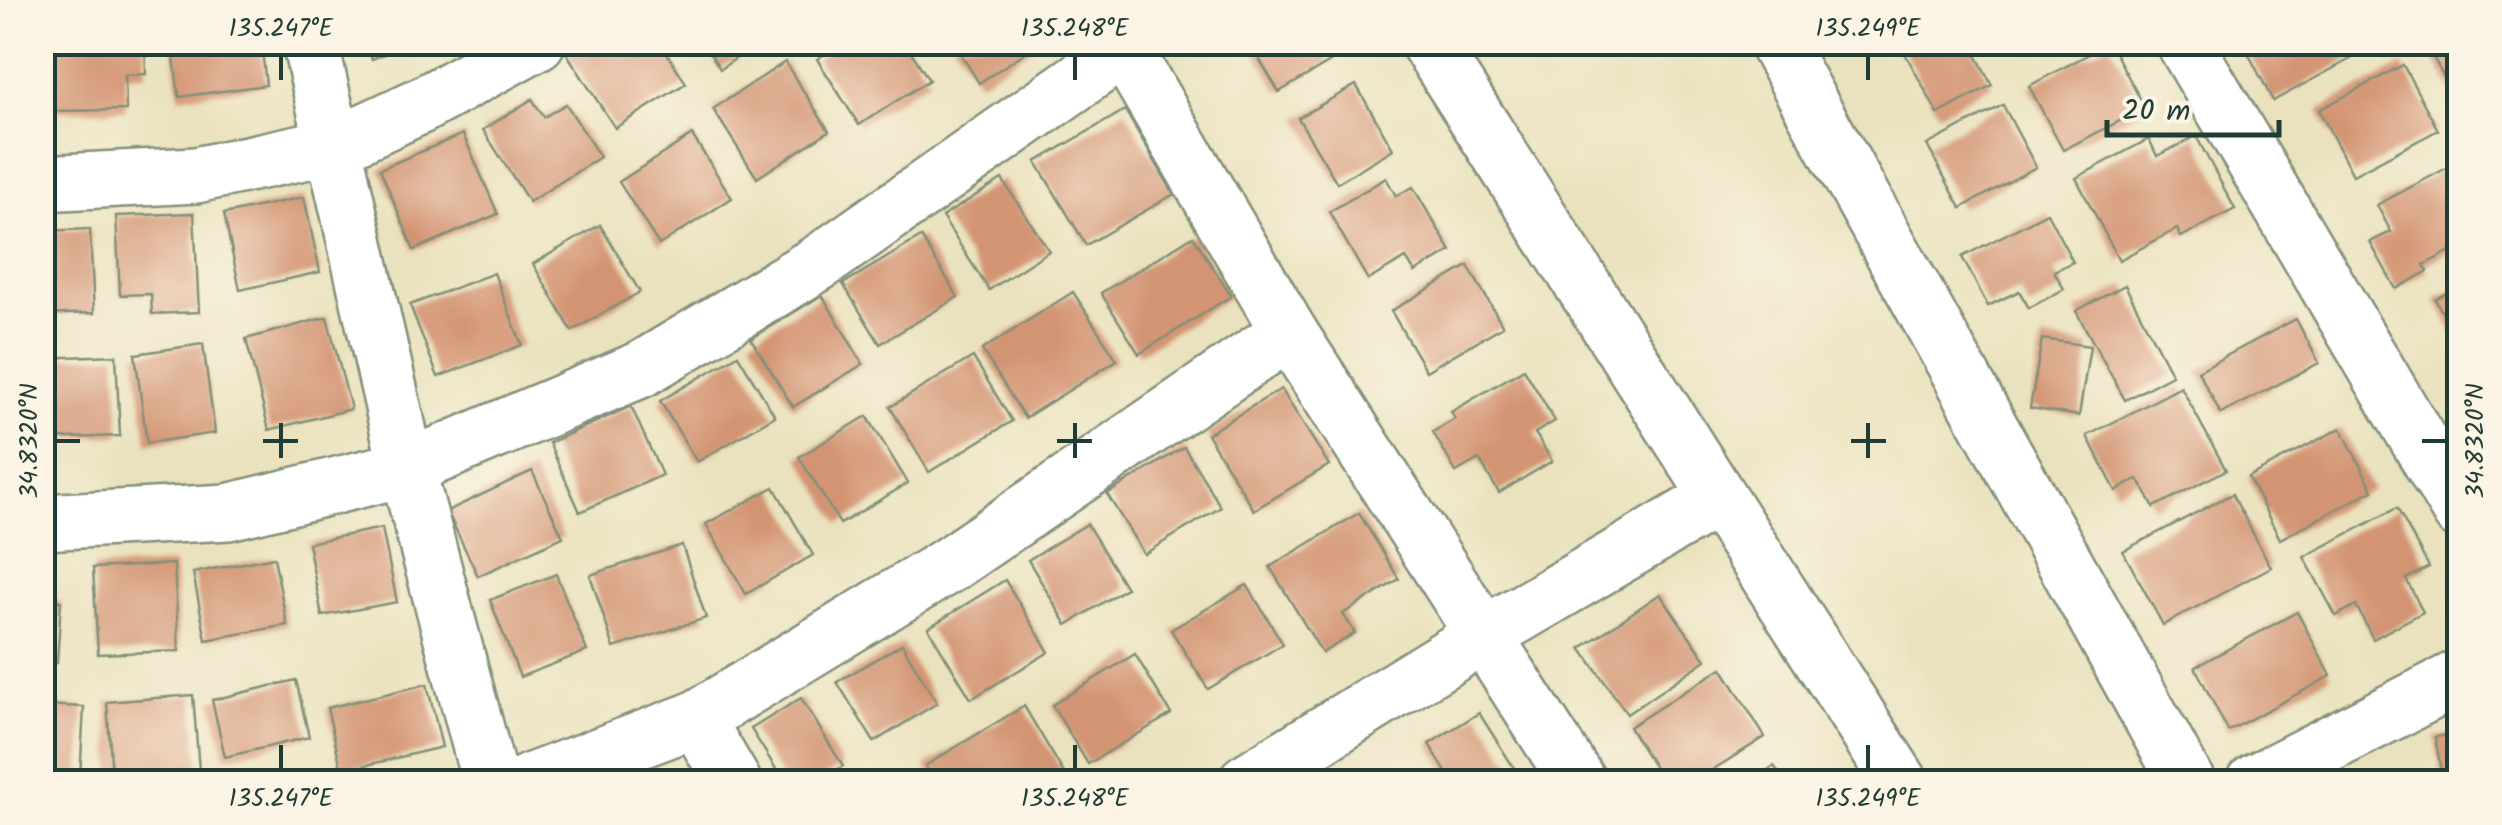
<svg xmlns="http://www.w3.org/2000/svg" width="2502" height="825" viewBox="0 0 2502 825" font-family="Kalam,sans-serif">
<rect width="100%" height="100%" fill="#fcf5e5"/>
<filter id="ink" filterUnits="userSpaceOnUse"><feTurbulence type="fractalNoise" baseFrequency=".01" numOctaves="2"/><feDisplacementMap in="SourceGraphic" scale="20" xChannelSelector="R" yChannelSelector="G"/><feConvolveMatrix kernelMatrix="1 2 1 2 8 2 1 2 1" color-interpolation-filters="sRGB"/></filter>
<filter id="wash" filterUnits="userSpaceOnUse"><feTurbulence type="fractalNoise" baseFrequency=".0048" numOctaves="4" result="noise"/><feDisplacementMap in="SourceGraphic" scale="40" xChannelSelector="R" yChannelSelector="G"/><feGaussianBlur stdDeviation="2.25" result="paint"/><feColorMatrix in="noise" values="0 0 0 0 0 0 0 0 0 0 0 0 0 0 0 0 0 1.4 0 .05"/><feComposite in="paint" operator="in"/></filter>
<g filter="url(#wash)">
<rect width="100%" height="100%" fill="#eae2be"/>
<g id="blocks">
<g fill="#d39473">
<polygon points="51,42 145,42 146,74 125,75 126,110 52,111"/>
<polygon points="172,42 261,42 266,85 179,97"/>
<polygon points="365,42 411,42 411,43 372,59"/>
<polygon points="585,42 660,42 686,83 615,128 567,54"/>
<polygon points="703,42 761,42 720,69"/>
<polygon points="843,42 905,42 929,80 859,125 817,59"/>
<polygon points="953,42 1041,42 979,83"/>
<polygon points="1249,42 1318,42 1330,62 1279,92"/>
<polygon points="1899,42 1969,42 1992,85 1938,114"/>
<polygon points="2253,42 2382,42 2273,101 2245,47"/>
<polygon points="2425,42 2460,42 2460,96 2455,98"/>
<polygon points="2110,43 2145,108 2063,150 2029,86"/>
<polygon points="785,62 829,131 757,178 713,109"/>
<polygon points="2403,65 2438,130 2353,175 2319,110"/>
<polygon points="1356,85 1393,149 1337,183 1298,118"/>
<polygon points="532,99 544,117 566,104 600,157 529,202 483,130"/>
<polygon points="2003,105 2036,167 1961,208 1927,145"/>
<polygon points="1125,110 1174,194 1086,245 1036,162"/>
<polygon points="463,134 498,214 414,250 380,169"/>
<polygon points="692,135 732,198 659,245 619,182"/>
<polygon points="2196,136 2235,209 2181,237 2177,229 2119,260 2076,178 2149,139 2157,156"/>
<polygon points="2460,161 2460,246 2424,265 2428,271 2396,289 2370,242 2391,232 2377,205"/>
<polygon points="1386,178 1396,196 1413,187 1451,251 1415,272 1406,258 1368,280 1329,212"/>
<polygon points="1002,179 1049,251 989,290 942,217"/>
<polygon points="304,197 320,272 240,290 224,214"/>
<polygon points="194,213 199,312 152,314 151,294 120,295 116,216"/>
<polygon points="2047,213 2073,262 2054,271 2064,289 2029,308 2019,291 1988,306 1962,257"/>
<polygon points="600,225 640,292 572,331 533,264"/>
<polygon points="90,229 94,313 42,315 42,231"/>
<polygon points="1193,236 1231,296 1139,354 1101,293"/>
<polygon points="921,237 958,297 880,344 843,284"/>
<polygon points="1468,266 1503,326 1426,371 1391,311"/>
<polygon points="494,273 522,345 438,377 410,305"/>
<polygon points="2125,285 2172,375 2125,400 2076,311"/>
<polygon points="2460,286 2460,344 2435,299"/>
<polygon points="1073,292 1117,360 1025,418 982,350"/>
<polygon points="822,295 863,364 793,407 751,339"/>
<polygon points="327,317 351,409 269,430 246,339"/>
<polygon points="2296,319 2319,363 2221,414 2198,371"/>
<polygon points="2042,339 2090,346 2079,416 2030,408"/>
<polygon points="203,344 215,433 147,443 135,354"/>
<polygon points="116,355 120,436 42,439 42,358"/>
<polygon points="738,355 775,416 697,462 660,401"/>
<polygon points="973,357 1012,421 929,472 890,407"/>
<polygon points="1524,369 1555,421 1535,433 1552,461 1499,493 1479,459 1456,472 1433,432 1455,419 1451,412"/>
<polygon points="2181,387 2226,470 2154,507 2138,479 2116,491 2087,436"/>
<polygon points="1281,389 1329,465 1254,510 1207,434"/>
<polygon points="631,406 662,475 580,512 549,443"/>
<polygon points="867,416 908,483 840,524 799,457"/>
<polygon points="2341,428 2373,490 2280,539 2248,477"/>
<polygon points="1184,447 1221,507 1144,554 1107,494"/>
<polygon points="532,471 563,537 478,576 447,511"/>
<polygon points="774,487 813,555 746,594 706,524"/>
<polygon points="2232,494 2271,567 2163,625 2123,551"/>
<polygon points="2397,508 2429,567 2406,579 2423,612 2373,639 2356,605 2336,616 2304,557"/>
<polygon points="1359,513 1399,579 1343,614 1355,633 1322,653 1270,567"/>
<polygon points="1087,524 1126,588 1067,625 1028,560"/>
<polygon points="382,528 397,602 322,616 308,543"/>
<polygon points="682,545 706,618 614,648 590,575"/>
<polygon points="274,557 287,625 206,640 193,573"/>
<polygon points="174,564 179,651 98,654 93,568"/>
<polygon points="556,574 587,651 520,677 490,600"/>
<polygon points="1005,580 1049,652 971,699 928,628"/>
<polygon points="1247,585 1283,644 1208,689 1171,630"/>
<polygon points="1660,594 1706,660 1627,714 1581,648"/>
<polygon points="42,599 61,601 57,663 42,662"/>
<polygon points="2297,612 2331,676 2228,731 2195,667"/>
<polygon points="902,644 937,703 874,742 837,682"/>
<polygon points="1135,654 1171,714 1088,764 1052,705"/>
<polygon points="1722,668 1765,737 1693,782 1664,782 1629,727"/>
<polygon points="296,680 309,737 225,757 212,700"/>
<polygon points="427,684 442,747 342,771 327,708"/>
<polygon points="193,695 199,770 112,777 107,702"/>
<polygon points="801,698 843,766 816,782 784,782 751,729"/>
<polygon points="42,705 84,707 80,778 42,776"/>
<polygon points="1024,706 1068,780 1063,782 935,782 925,766"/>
<polygon points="1479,713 1523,782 1452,782 1429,744"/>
<polygon points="2460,733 2460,782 2443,782 2435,737"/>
<polygon points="1774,766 1786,782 1750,782"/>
<polygon points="671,768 676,782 634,782"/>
</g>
</g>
</g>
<g filter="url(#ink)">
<use href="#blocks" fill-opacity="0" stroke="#849079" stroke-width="2.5"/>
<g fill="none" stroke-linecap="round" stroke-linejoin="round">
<defs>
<g id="minor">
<polyline points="310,42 407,468 490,782"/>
<polyline points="1120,42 1289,332 1578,782"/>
<polyline points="1776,42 2187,782"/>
<polyline points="2184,42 2460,511"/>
<polyline points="42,183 196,175 336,145 422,105 537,42"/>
<polyline points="42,522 228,512 407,468 642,369 820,262 1124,49"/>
<polyline points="696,719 733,782"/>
<polyline points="529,782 696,719 947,566 1289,332"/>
<polyline points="1246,782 1484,635 1718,498"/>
<polyline points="2255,782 2460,677"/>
</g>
<polyline id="tertiary" points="1428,42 1900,782"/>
</defs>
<use href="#minor" stroke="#849079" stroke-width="60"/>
<use href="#tertiary" stroke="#849079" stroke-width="60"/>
<use href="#minor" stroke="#fff" stroke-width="55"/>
<use href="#tertiary" stroke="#fff" stroke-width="55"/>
</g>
</g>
<path fill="none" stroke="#1f3d34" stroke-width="4" d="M281 55V80M1075 55V80M1868 55V80M281 423V458M1075 423V458M1868 423V458M55 441H80M263 441H298M1057 441H1092M1851 441H1886M2422 441H2447M281 745V770M1075 745V770M1868 745V770"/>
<rect width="2502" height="825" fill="none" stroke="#fcf5e5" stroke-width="110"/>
<path d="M2107 120v15h172v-15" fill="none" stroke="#1f3d34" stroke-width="5"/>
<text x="2122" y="120" font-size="30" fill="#1f3d34" stroke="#fcf5e5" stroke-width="8" paint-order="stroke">20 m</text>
<rect x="55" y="55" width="2392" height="715" fill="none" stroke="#1f3d34" stroke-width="4"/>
<g font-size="25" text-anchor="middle" fill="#1f3d34">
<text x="281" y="36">135.247°E</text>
<text x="1075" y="36">135.248°E</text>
<text x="1868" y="36">135.249°E</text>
<text transform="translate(28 441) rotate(-90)" y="9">34.8320°N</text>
<text transform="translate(2474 441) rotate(-90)" y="9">34.8320°N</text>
<text x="281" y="806">135.247°E</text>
<text x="1075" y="806">135.248°E</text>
<text x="1868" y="806">135.249°E</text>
</g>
</svg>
